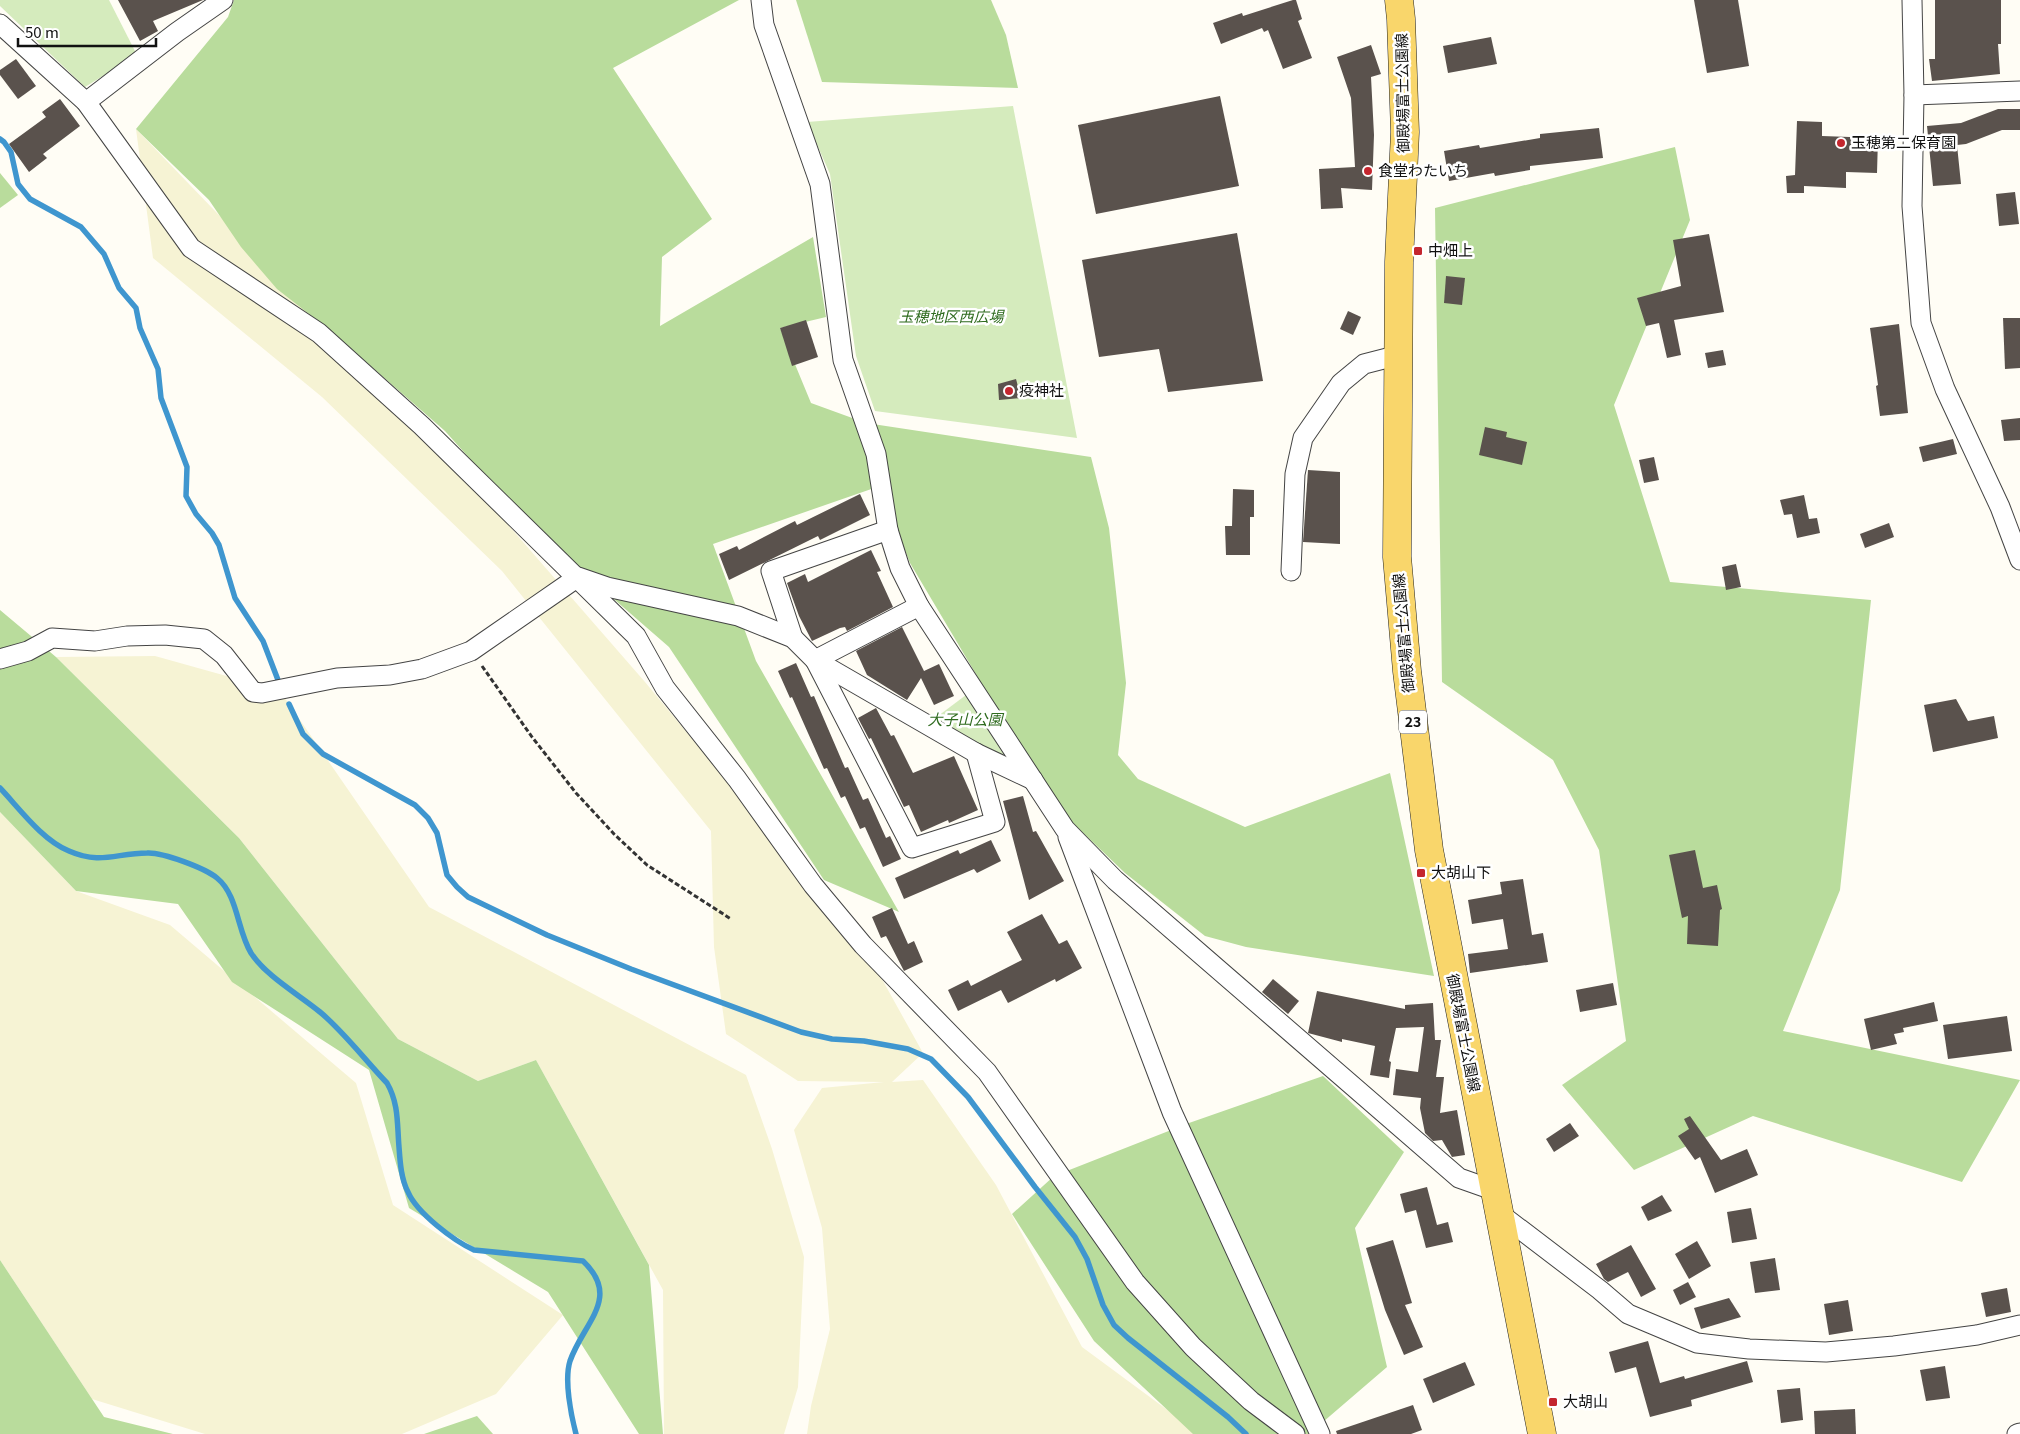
<svg xmlns="http://www.w3.org/2000/svg" width="2020" height="1434" viewBox="0 0 2020 1434" font-family="Georgia,'Noto Sans JP',serif">
<rect width="100%" height="100%" fill="#fffdf5"/>
<g fill="#f6f3d4">
<polygon points="136,129 422,426 645,682 863,945 923,1053 892,1082 923,1080 996,1185 1082,1347 1200,1434 807,1434 811,1406 830,1329 822,1228 794,1130 822,1088 884,1082 798,1081 726,1034 714,947 711,831 502,571 322,397 153,258"/>
<polygon points="155,656 280,691 429,907 746,1075 772,1149 804,1257 798,1387 784,1434 664,1434 663,1290 536,1060 478,1081 398,1039 239,838 56,657"/>
<polygon points="0,812 76,891 170,925 356,1083 393,1205 563,1315 496,1394 402,1434 205,1434 92,1399 0,1260"/>
</g>
<g fill="#d5ebbd">
<polygon points="0,0 109,0 137,55 85,87 0,6"/>
<polygon points="1013,106 1077,438 875,411 856,356 830,174 807,122"/>
<polygon points="970,692 1023,771 930,722"/>
</g>
<g fill="#b9dc9c">
<polygon points="234,0 739,0 613,68 712,219 662,257 660,326 813,237 826,317 780,328 811,403 866,423 1091,457 1109,528 1126,683 1118,755 1138,779 1245,827 1390,773 1434,976 1246,947 1205,936 1125,873 1053,804 910,563 880,486 713,544 756,661 899,912 824,880 669,647 531,527 445,431 327,328 277,289 241,247 209,200 136,129 228,17"/>
<polygon points="796,0 991,0 1006,35 1018,88 822,82"/>
<polygon points="1675,147 1690,220 1614,405 1670,582 1871,600 1840,890 1783,1031 2020,1080 1962,1182 1753,1116 1634,1170 1562,1085 1626,1041 1599,850 1553,760 1442,682 1435,208"/>
<polygon points="0,173 18,195 0,208"/>
<polygon points="0,610 56,657 239,838 398,1039 478,1081 536,1060 649,1265 663,1434 639,1434 548,1292 409,1208 369,1070 232,982 178,904 76,891 0,812"/>
<polygon points="1323,1076 1404,1152 1355,1228 1387,1367 1309,1434 1193,1434 1094,1341 1012,1214 1054,1176 1189,1123"/>
<polygon points="0,1260 104,1417 173,1434 0,1434"/>
<polygon points="477,1416 493,1434 424,1434"/>
</g>
<g fill="none" stroke-linecap="round" stroke-linejoin="round">
<g stroke="#3f96cf" stroke-width="5.5">
<polyline points="0,139 4,142 11,152 18,184 30,199 81,227 104,254 119,288 136,308 140,328 158,369 161,398 187,467 186,496 196,514 212,533 219,545 235,598 263,641 278,680"/>
<polyline points="289,704 303,734 323,754 415,805 428,818 437,833 447,875 457,887 468,897 547,935 631,969 801,1032 832,1039 864,1041 908,1049 931,1059 968,1097 1035,1187 1075,1237 1087,1259 1103,1305 1114,1325 1128,1338 1228,1417 1246,1434"/>
<path d="M0 788C19 808 42 840 69 851 101 865 116 853 147 853 162 852 205 868 217 878 238 895 237 930 251 953 266 976 298 994 320 1012 344 1032 365 1060 387 1083 399 1104 397 1124 399 1147 400 1161 401 1179 408 1192 417 1213 454 1241 474 1250L583 1261C622 1298 583 1323 570 1361 564 1380 571 1415 576 1434"/>
</g>
</g>
<g fill="#5a524d">
<polygon points="118,0 203,0 153,21 158,31 140,41"/>
<polygon points="1293,0 1296,0 1302,19 1298,21 1312,58 1283,69 1268,30 1264,32 1262,28 1221,44 1213,23 1242,13 1243,16"/>
<polygon points="1694,0 1738,0 1749,66 1707,73"/>
<polygon points="1935,0 2001,0 2001,44 1998,44 2000,74 1932,81 1929,59 1935,59"/>
<polygon points="1491,37 1497,64 1448,73 1443,46"/>
<polygon points="1371,45 1381,74 1371,77 1374,135 1372,190 1341,188 1343,208 1321,209 1319,169 1355,167 1351,98 1337,57"/>
<polygon points="16,59 36,86 18,99 0,75 0,70"/>
<polygon points="1220,96 1239,186 1096,214 1078,125"/>
<polygon points="60,99 80,126 43,154 47,158 29,172 9,144 46,117 42,112"/>
<polygon points="1998,109 2020,109 2020,130 2002,130 1966,144 1957,145 1961,184 1933,186 1927,126 1961,123"/>
<polygon points="1797,121 1822,122 1822,136 1878,138 1877,173 1846,172 1846,188 1804,186 1804,193 1787,193 1786,176 1795,175"/>
<polygon points="1599,128 1603,158 1530,166 1530,170 1495,176 1494,173 1449,181 1444,151 1479,145 1480,148 1540,138 1540,134"/>
<polygon points="2015,192 2019,224 1999,226 1996,194"/>
<polygon points="1237,233 1263,381 1168,392 1159,349 1099,357 1082,260"/>
<polygon points="1709,234 1724,312 1674,320 1681,355 1667,358 1659,323 1646,326 1637,298 1681,286 1673,240"/>
<polygon points="1446,276 1465,278 1462,305 1444,303"/>
<polygon points="1348,311 1361,317 1353,335 1340,329"/>
<polygon points="2003,318 2020,318 2020,368 2005,369"/>
<polygon points="806,320 818,357 792,366 780,328"/>
<polygon points="1899,324 1908,413 1880,416 1876,386 1878,385 1870,328"/>
<polygon points="1723,350 1726,365 1708,368 1705,353"/>
<polygon points="1016,379 1021,398 999,400 998,384"/>
<polygon points="2020,418 2020,440 2004,441 2001,420"/>
<polygon points="1485,427 1507,432 1506,437 1527,442 1522,465 1479,455"/>
<polygon points="1953,439 1957,454 1923,462 1919,447"/>
<polygon points="1654,457 1659,480 1644,483 1639,460"/>
<polygon points="1308,470 1340,472 1340,544 1303,542"/>
<polygon points="1233,489 1254,490 1254,517 1250,517 1250,555 1226,555 1225,526 1232,526"/>
<polygon points="860,494 870,515 820,540 818,536 729,580 719,554 737,546 739,550 795,521 797,525"/>
<polygon points="1804,495 1809,519 1817,518 1820,533 1797,538 1792,514 1784,515 1780,500"/>
<polygon points="1889,523 1894,537 1865,548 1860,534"/>
<polygon points="871,550 881,571 877,572 893,607 847,631 845,627 840,628 812,641 799,616 787,583 805,574 808,582"/>
<polygon points="1736,564 1741,587 1726,590 1722,567"/>
<polygon points="902,627 924,671 939,664 954,696 934,705 921,678 907,700 867,675 856,651"/>
<polygon points="796,663 811,697 814,696 845,768 848,767 863,800 868,798 886,838 890,836 901,859 883,867 865,827 860,829 845,796 841,798 827,768 824,769 792,697 790,698 778,671"/>
<polygon points="1956,699 1968,721 1994,716 1998,738 1933,752 1924,705"/>
<polygon points="876,708 891,736 894,735 913,773 954,756 978,810 949,823 948,820 921,832 909,805 904,807 871,738 869,739 858,718"/>
<polygon points="1023,796 1033,832 1036,831 1064,881 1029,900 1003,801"/>
<polygon points="991,840 1001,861 977,873 974,869 904,899 895,878 958,850 960,854"/>
<polygon points="1695,850 1703,888 1717,885 1722,909 1720,910 1718,946 1687,944 1688,916 1682,918 1669,855"/>
<polygon points="1523,879 1532,935 1543,933 1548,962 1470,973 1468,954 1508,949 1503,919 1472,924 1468,900 1502,894 1500,882"/>
<polygon points="892,908 908,944 914,941 923,962 904,971 886,936 881,938 872,917"/>
<polygon points="1042,914 1059,944 1067,940 1082,968 1056,982 1055,979 1008,1003 1001,990 958,1011 948,990 968,980 971,986 1022,960 1007,932"/>
<polygon points="1273,979 1299,1001 1288,1014 1262,992"/>
<polygon points="1613,983 1617,1005 1580,1012 1576,990"/>
<polygon points="1317,991 1405,1009 1405,1005 1433,1003 1435,1040 1441,1040 1436,1077 1444,1077 1440,1113 1457,1110 1465,1155 1452,1157 1442,1140 1433,1141 1425,1133 1420,1108 1421,1098 1393,1095 1396,1069 1418,1072 1424,1027 1396,1028 1389,1061 1391,1062 1389,1078 1370,1075 1375,1046 1342,1039 1342,1042 1308,1033"/>
<polygon points="1934,1002 1938,1021 1903,1028 1904,1032 1894,1034 1897,1044 1871,1050 1864,1019"/>
<polygon points="2007,1016 2012,1051 1948,1059 1943,1025"/>
<polygon points="1690,1116 1721,1160 1747,1149 1758,1175 1715,1193 1700,1157 1695,1160 1678,1136 1689,1129 1684,1119"/>
<polygon points="1570,1123 1579,1136 1554,1152 1546,1139"/>
<polygon points="1427,1187 1437,1225 1448,1222 1453,1242 1426,1248 1416,1210 1405,1213 1400,1194"/>
<polygon points="1662,1195 1672,1211 1648,1221 1641,1207"/>
<polygon points="1751,1208 1757,1239 1732,1243 1727,1212"/>
<polygon points="1393,1240 1412,1303 1405,1305 1423,1347 1404,1355 1385,1310 1366,1248"/>
<polygon points="1697,1241 1711,1266 1689,1279 1675,1254"/>
<polygon points="1631,1245 1656,1289 1641,1297 1628,1272 1608,1282 1604,1279 1596,1264"/>
<polygon points="1775,1258 1780,1290 1755,1293 1750,1262"/>
<polygon points="1688,1282 1696,1297 1680,1305 1673,1290"/>
<polygon points="2007,1288 2011,1312 1986,1317 1981,1293"/>
<polygon points="1729,1298 1741,1317 1701,1329 1694,1308"/>
<polygon points="1848,1300 1853,1331 1829,1335 1824,1304"/>
<polygon points="1648,1341 1660,1383 1684,1376 1685,1379 1747,1361 1753,1382 1691,1400 1692,1406 1650,1417 1636,1367 1615,1373 1609,1352"/>
<polygon points="1465,1362 1475,1385 1433,1403 1423,1379"/>
<polygon points="1945,1366 1950,1398 1926,1401 1920,1370"/>
<polygon points="1800,1388 1803,1420 1781,1423 1777,1390"/>
<polygon points="1413,1405 1422,1430 1411,1434 1337,1434 1336,1431"/>
<polygon points="1855,1409 1856,1434 1815,1434 1814,1411"/>
</g>
<g fill="none" stroke-linecap="round" stroke-linejoin="round">
<defs>
<g id="minor">
<polyline points="761,0 764,25 820,184 843,360 876,454 888,530 900,568 919,606 1065,829 1115,880 1459,1178 1493,1190"/>
<polyline points="1912,0 1914,95 1912,206 1921,323 1945,389 2000,507 2020,560"/>
<polyline points="0,24 86,102 191,248 319,333 422,426 636,636 665,688 737,779 813,885 863,945 987,1072 1135,1282 1193,1347 1251,1401 1295,1434"/>
<polyline points="1914,95 2020,91"/>
<polyline points="86,102 177,32 223,0"/>
<polyline points="1291,571 1295,474 1303,438 1341,383 1364,364 1399,355"/>
<polyline points="919,606 815,660 912,848 995,822 976,753"/>
<polyline points="793,638 771,571 888,530"/>
<polyline points="0,659 28,651 52,638 95,641 127,636 165,635 204,639 224,655 253,692 262,693 337,678 390,675 422,669 471,651 578,577 607,587 738,616 793,638 815,660 976,753 1033,780"/>
<polyline points="1068,837 1172,1112 1320,1434"/>
<polyline points="1499,1213 1600,1290 1628,1314 1697,1343 1749,1349 1826,1352 1894,1346 1977,1335 2020,1325"/>
<polyline points="2017,1434 2020,1433"/>
</g>
<polyline id="primary" points="1399,0 1401,19 1405,132 1399,262 1397,557 1407,671 1429,850 1542,1434"/>
</defs>
<use href="#minor" stroke="#444" stroke-width="21"/>
<use href="#primary" stroke="#222" stroke-width="29"/>
<polyline stroke="#333" stroke-width="3" stroke-dasharray="5 2.5" stroke-linecap="butt" points="482,666 532,737 576,793 614,834 647,865 731,919"/>
<use href="#minor" stroke="#fff" stroke-width="19"/>
<use href="#primary" stroke="#f9d66b" stroke-width="28"/>
</g>
<g fill="#c4262e" stroke="#fff" stroke-width="2">
<circle cx="1841" cy="143" r="5"/>
<circle cx="1368" cy="171" r="5"/>
<rect x="1413" y="246" width="10" height="10" rx="2.5"/>
<circle cx="1009" cy="391" r="5"/>
<rect x="1416" y="868" width="10" height="10" rx="2.5"/>
<rect x="1548" y="1397" width="10" height="10" rx="2.5"/>
</g>
<g text-anchor="middle" stroke-width="5" stroke-linejoin="round" paint-order="stroke">
<rect fill="#fff" stroke="#585858" stroke-width="1" x="1399" y="710.5" width="28" height="23" rx="4"/>
<g font-size="14" font-weight="bold" fill="#111">
<text x="1413" y="727">23</text>
</g>
<g font-size="15" fill="#111" stroke="#fff">
<text transform="translate(1403 93) rotate(-91)" y="5">御殿場富士公園線</text>
<text transform="translate(1404 633) rotate(-95)" y="5">御殿場富士公園線</text>
<text transform="translate(1463 1033) rotate(79)" y="5">御殿場富士公園線</text>
</g>
<g font-size="15" fill="#111" stroke="#fff" text-anchor="start">
<text x="1851" y="148">玉穂第二保育園</text>
<text x="1378" y="176">食堂わたいち</text>
<text x="1428" y="256">中畑上</text>
<text x="1019" y="396">疫神社</text>
<text x="1431" y="878">大胡山下</text>
<text x="1563" y="1407">大胡山</text>
</g>
<g font-size="15" font-style="italic" fill="#2f6b1f" stroke="#fff">
<text x="951" y="322">玉穂地区西広場</text>
<text x="965" y="725">大子山公園</text>
</g>
</g>
<path d="M18 38v8h138v-8" fill="none" stroke="#111111" stroke-width="2.5"/>
<text x="25" y="38" font-size="15" fill="#111111" stroke="#ffffff" stroke-width="4" paint-order="stroke">50 m</text>
</svg>
